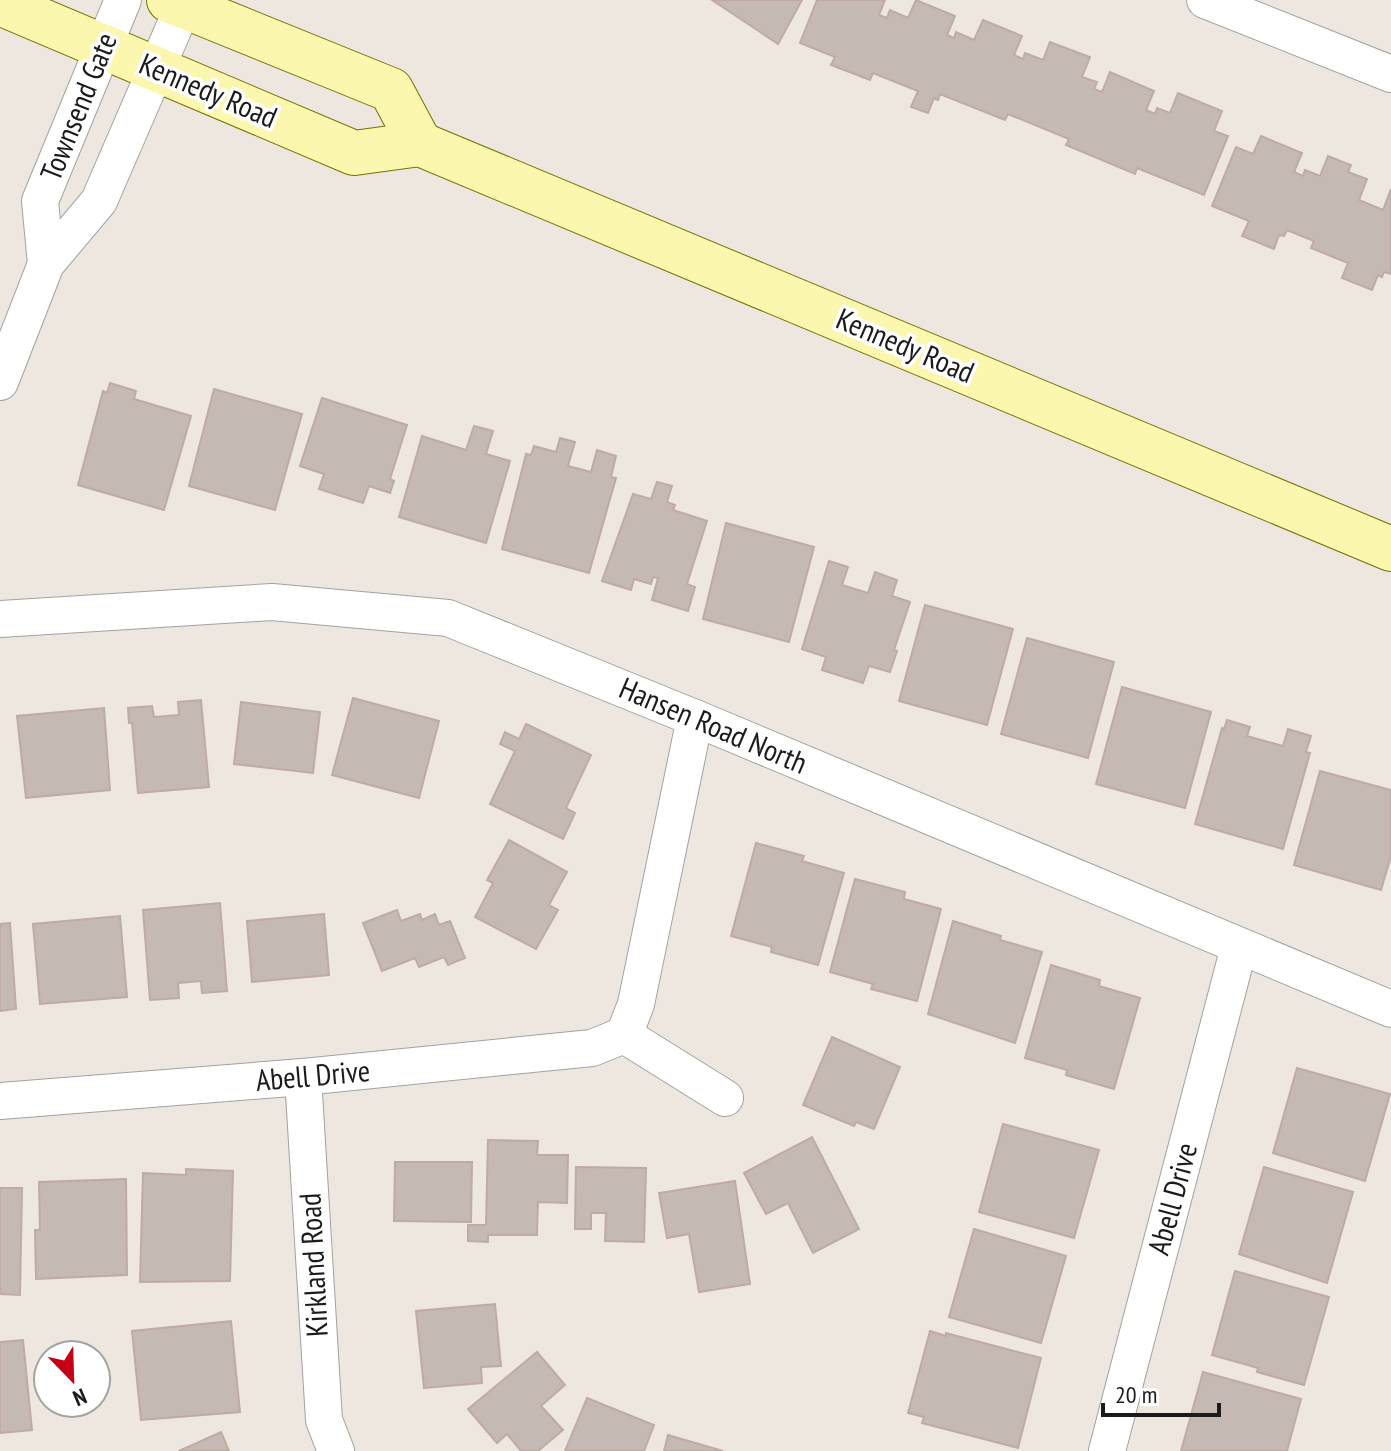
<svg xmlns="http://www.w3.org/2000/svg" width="1391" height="1451" viewBox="0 0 1391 1451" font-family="'PT Sans Narrow',sans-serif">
<rect width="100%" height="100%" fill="#ede7e0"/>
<g fill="#c5b9b3" stroke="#bfaba2" stroke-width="2">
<polygon points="712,0 802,0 778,44"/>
<polygon points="817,0 885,0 879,15 887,18 890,10 908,18 916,0 955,16 947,35 954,38 956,32 974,40 983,20 1022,36 1014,55 1023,59 1025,53 1043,60 1050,42 1090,57 1082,77 1097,82 1094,89 1102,92 1110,72 1154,91 1146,110 1155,114 1157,108 1170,113 1178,93 1222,111 1214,131 1228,136 1204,195 1137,168 1135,174 1066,145 1069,139 1008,114 1005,120 940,94 938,100 934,98 928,113 911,107 918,91 873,73 870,80 831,65 835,57 800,43"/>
<polygon points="1261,136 1302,153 1294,172 1303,176 1305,170 1320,176 1328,156 1351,165 1348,172 1367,179 1359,200 1383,210 1391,189 1391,274 1384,272 1382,277 1378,275 1372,290 1342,278 1348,263 1311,248 1314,241 1287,230 1284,236 1279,235 1274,249 1242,236 1249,221 1212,206 1236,147 1253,154"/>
<polygon points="110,383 136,391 134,399 191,416 164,510 78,485 103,391 107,393"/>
<polygon points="214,389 302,414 275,510 189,486"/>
<polygon points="322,398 407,425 390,479 394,481 390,493 369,486 363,503 319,489 324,474 300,466"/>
<polygon points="474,426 493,431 486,454 510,461 486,543 399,517 422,436 466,450"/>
<polygon points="560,438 575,442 568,466 591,472 597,450 616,456 611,477 616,478 589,573 502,549 526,454 531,455 534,446 556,452"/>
<polygon points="657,482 672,486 667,502 675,505 673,510 707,521 687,584 695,587 688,611 652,600 658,578 653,577 651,584 634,579 631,590 602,581 633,494 651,499"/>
<polygon points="726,523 814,547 789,642 703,619"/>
<polygon points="829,561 848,567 842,585 868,593 875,572 897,580 892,596 910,602 894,650 897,651 890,672 869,666 863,683 822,670 826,657 802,649"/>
<polygon points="925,605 1013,629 987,725 899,701"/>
<polygon points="1027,638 1114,662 1088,758 1001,734"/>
<polygon points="1122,687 1211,712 1185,808 1096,784"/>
<polygon points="353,698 439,721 419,798 332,775"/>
<polygon points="201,700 209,787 138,793 132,723 129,723 128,708 152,706 154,717 179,715 178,702"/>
<polygon points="241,702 320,712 313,773 234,764"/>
<polygon points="104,708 110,790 26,798 17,716"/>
<polygon points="1227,720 1250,727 1247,736 1283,746 1288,729 1311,736 1306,752 1310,753 1283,849 1195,824 1222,728 1224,729"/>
<polygon points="526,724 591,755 566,808 575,813 563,839 490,804 515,751 500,744 505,732 519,739"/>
<polygon points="1320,771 1391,790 1391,856 1381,890 1294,865"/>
<polygon points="509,840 567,872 549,905 558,910 536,949 475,917 493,883 487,880"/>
<polygon points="756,843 804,856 802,861 844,873 818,965 771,952 772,947 731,936"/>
<polygon points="855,879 905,892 904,899 941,909 917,1001 871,989 873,984 830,972"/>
<polygon points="220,903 227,991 202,993 201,981 178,983 179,998 150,1000 143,910"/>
<polygon points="397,910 401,921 420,914 422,920 435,914 439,925 450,921 465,958 448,965 444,957 419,967 415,958 382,971 363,923"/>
<polygon points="324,914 329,975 252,982 247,921"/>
<polygon points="120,916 127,997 40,1004 33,924"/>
<polygon points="953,921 1001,936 1000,940 1042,952 1015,1043 928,1014"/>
<polygon points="10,923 16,1009 0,1011 0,924"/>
<polygon points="1051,965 1100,980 1099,986 1140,998 1114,1089 1066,1075 1067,1070 1025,1058"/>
<polygon points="832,1037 900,1067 874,1129 856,1122 854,1126 803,1105"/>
<polygon points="1297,1068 1390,1094 1365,1181 1273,1153"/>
<polygon points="1003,1124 1099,1150 1074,1238 979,1212"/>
<polygon points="812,1137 859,1229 813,1253 788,1203 766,1214 744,1173"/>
<polygon points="488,1140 538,1141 537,1155 568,1155 567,1203 538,1202 537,1235 488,1235 488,1242 468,1241 468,1225 486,1225"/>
<polygon points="395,1162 472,1162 471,1222 394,1221"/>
<polygon points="576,1167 646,1168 644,1242 605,1241 606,1213 591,1213 591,1229 575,1229"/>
<polygon points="1264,1167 1353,1192 1327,1283 1239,1254"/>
<polygon points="186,1169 233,1171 230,1281 140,1282 143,1173 186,1175"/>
<polygon points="126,1179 127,1275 36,1279 35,1230 40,1230 39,1182"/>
<polygon points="735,1181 750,1284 699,1292 689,1234 667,1238 659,1193"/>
<polygon points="0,1188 22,1188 20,1295 0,1294"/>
<polygon points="974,1229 1066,1256 1041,1343 949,1317"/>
<polygon points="1235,1271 1329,1297 1304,1385 1257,1372 1258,1368 1212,1355"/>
<polygon points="495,1304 501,1366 481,1367 482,1383 424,1388 416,1311"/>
<polygon points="231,1321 240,1412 141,1420 132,1331"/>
<polygon points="930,1331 946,1336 946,1333 1041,1358 1018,1448 922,1423 924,1417 908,1413"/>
<polygon points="23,1340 32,1430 0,1433 0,1342"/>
<polygon points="537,1352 565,1385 541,1406 563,1430 538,1451 521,1451 507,1434 497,1443 468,1409"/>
<polygon points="1203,1372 1301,1399 1287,1451 1181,1451"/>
<polygon points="587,1398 654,1425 644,1451 565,1451"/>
<polygon points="221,1432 229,1451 179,1451"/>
<polygon points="668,1435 723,1451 664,1451"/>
</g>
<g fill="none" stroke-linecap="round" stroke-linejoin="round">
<defs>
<g id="minor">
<polyline points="1205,0 1391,74"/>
<polyline points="46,264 40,201 123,0"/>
<polyline points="0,382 46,264 99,201 186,0"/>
<polyline points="0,619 272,602 448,618 695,718 1391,1009"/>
<polyline points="624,1035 725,1098"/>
<polyline points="303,1077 324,1420 336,1451"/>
<polyline points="0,1101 303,1077 592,1048 624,1035 636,1004 695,718"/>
<polyline points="1107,1451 1239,947"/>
</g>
<g id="secondary">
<polyline points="169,0 391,90 420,144"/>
<polyline points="0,3 354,153 420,144 1391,549"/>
</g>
</defs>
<use href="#minor" stroke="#a2a2a2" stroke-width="38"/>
<use href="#secondary" stroke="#747300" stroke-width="46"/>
<use href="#minor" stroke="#fff" stroke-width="36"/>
<use href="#secondary" stroke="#fcf7af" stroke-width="44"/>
</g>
<g text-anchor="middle" stroke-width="7" stroke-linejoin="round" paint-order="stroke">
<g font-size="30" fill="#1b1b1b" stroke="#fff">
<text transform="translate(208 91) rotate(23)" y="10">Kennedy Road</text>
<text transform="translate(79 107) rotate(-68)" y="10">Townsend Gate</text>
<text transform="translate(905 346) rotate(23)" y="10">Kennedy Road</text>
<text transform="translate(713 726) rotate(23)" y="10">Hansen Road North</text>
<text transform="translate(313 1076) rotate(-5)" y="10">Abell Drive</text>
<text transform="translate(1173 1199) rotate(-75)" y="10">Abell Drive</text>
<text transform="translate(314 1265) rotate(-93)" y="10">Kirkland Road</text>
</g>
</g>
<g transform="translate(72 1379) rotate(157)"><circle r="38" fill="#ffffff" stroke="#a4a4a4" stroke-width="2"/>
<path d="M0-6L14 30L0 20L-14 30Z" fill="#c60016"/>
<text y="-12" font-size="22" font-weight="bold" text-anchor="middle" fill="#1b1b1b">N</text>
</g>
<path d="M1103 1403v12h116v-12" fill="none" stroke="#1b1b1b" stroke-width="4"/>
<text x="1115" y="1403" font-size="24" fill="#1b1b1b" stroke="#ffffff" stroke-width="6" paint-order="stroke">20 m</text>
</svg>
